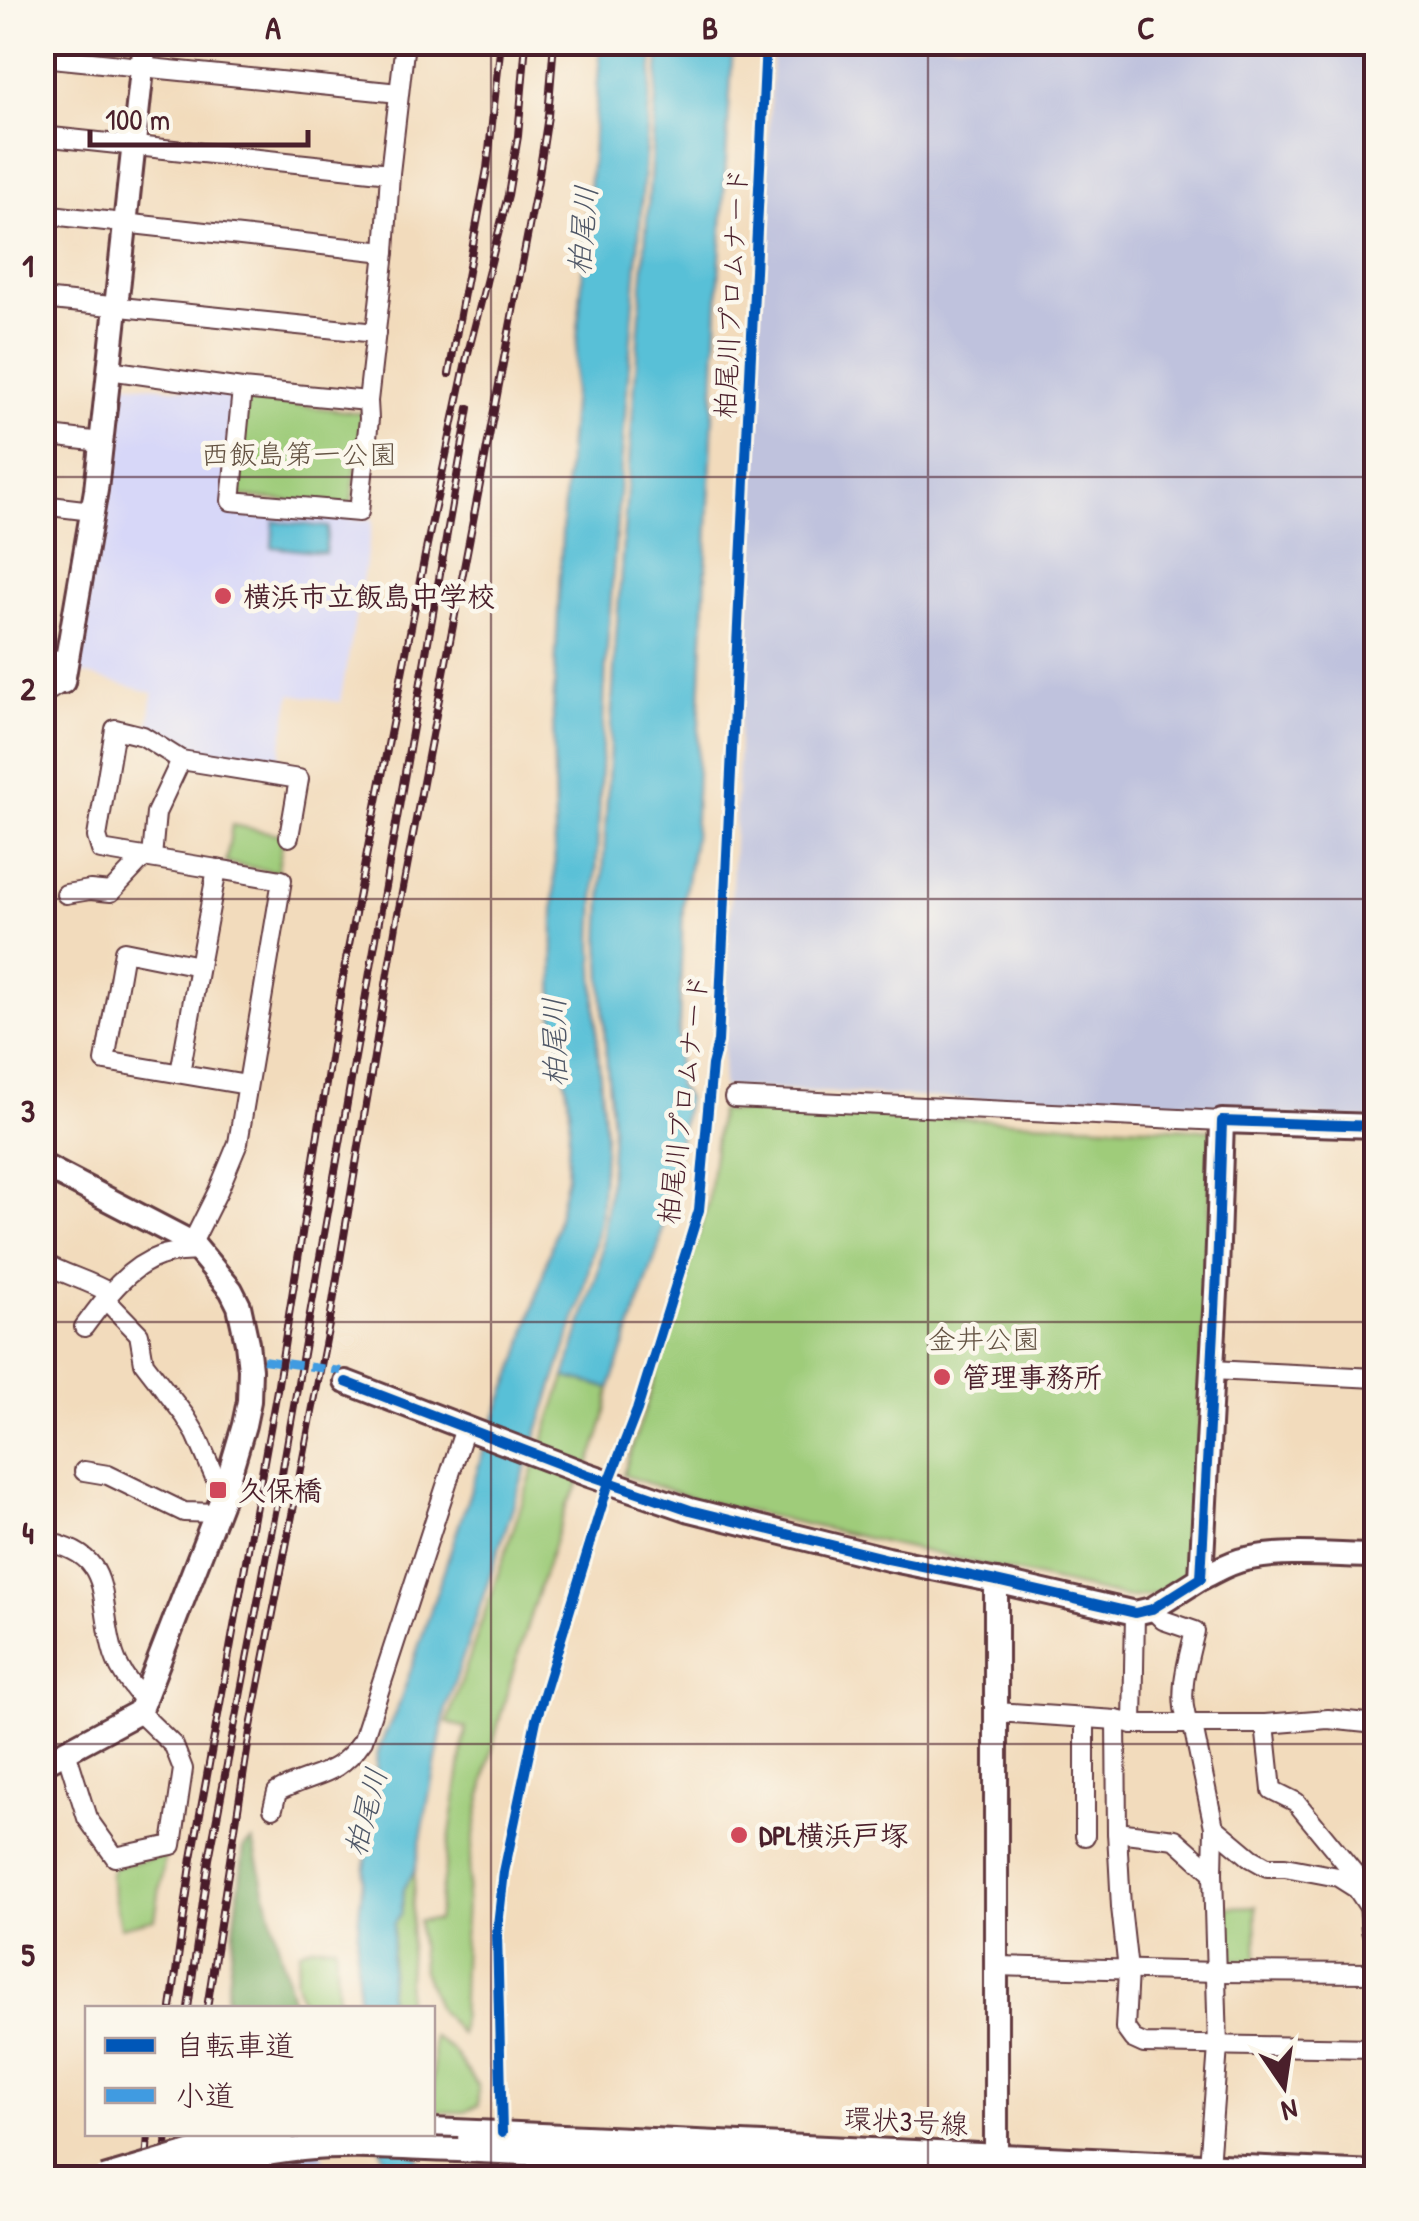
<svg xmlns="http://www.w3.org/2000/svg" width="1419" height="2221" viewBox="0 0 1419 2221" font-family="'Patrick Hand','Klee One',sans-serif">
<rect width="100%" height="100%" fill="#fbf7ec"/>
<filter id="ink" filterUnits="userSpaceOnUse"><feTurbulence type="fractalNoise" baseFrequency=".01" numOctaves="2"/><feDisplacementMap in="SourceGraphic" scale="20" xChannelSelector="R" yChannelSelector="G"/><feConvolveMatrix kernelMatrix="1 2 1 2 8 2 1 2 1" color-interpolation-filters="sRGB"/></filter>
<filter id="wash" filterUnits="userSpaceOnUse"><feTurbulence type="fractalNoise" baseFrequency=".0048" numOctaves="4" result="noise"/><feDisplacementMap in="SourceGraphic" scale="40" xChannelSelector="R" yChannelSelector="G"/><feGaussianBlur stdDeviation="2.25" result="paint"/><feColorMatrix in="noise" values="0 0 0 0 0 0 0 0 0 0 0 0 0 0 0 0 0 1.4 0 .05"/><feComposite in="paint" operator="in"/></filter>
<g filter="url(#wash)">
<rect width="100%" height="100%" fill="#f2dbbc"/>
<polygon fill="#d7d7f8" points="123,383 229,394 233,399 225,505 373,520 340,702 291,694 278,766 182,752 148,732 153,693 74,671 117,388"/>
<g fill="#bfc2dd">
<polygon points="773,43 1376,43 1376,1120 722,1087"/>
<polygon points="209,2134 315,2134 331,2178 205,2178"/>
</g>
<g fill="#9fcc7a" stroke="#747652" stroke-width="2.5">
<polygon points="246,399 363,413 351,508 237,496"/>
<polygon points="232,825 284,835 277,872 226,863"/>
<path d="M719 1111 856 1114 1213 1130 1193 1573C1170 1587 1152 1599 1124 1597L695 1499 623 1475 644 1412 708 1203Z"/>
<path d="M565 1377 610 1388C605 1426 590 1472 567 1504 531 1612 493 1722 474 1836 463 1901 463 1968 461 2034L438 2009 422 1968 418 1921 437 1920 466 1728 447 1723Z"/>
<polygon points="165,1855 155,1919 120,1927 110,1875 114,1867"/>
<polygon points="415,1870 406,2008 392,2008 388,2001 394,1923 401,1914 404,1889"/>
<polygon points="1256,1906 1257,1960 1226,1960 1227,1907"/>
<polygon points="313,1945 335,1945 338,2008 303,2008 295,1978 300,1951"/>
<polygon points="433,2036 452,2050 478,2086 478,2106 465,2112 433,2112"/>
</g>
<polygon fill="#7fb06a" stroke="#64684a" stroke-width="2.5" points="253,1841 294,2008 225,2008 244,1848"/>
<g fill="#59c0d7" stroke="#527081" stroke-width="2.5">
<path d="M601 43H654L606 663 593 943 597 1041 605 1134 600 1221 581 1302 446 1708 415 1870 404 1889 401 1914 394 1923 388 2001 392 2008H359C351 1935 365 1862 378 1790 378 1781 376 1774 376 1765 376 1747 393 1719 400 1702L493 1423 519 1357 553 1240 567 1176 570 1108 553 1012 555 830 553 713 563 516Z"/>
<polygon points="660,43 733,43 720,259 694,838 683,905 677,1086 687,1098 659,1246 610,1388 565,1377 599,1268 609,1187 612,1126 605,1041 600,942 605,835 615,652"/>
<polygon points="274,521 328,527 325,553 272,547"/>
<polygon points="377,2134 411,2134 424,2178 390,2178"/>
</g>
</g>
<g filter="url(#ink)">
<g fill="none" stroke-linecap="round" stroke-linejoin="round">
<defs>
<g id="street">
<polyline points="42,57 399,93"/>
<polyline points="42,136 390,173"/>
<polyline points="42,214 385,252"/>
<polyline points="42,299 376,333"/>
<polyline points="109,370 242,389 368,401"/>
<polyline points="242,389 231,501 359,512 369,419 368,401 385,252 390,173 405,42"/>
<polyline points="42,435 101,442"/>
<polyline points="42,505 92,511"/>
<polyline points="42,658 66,661"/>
<polyline points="42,695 63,682"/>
<polyline points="152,858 156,813 181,760"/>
<polyline points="217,869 101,850 97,837 115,729 143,736 181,760 299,779 289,837"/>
<polyline points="66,894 90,890 111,892 144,857"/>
<polyline points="180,1073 199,966"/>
<polyline points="734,1098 1222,1121"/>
<polyline points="192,1243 218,1191 238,1143 282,880 217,869 199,966 124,951 105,1061 247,1085"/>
<path d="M42 1262C64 1275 88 1280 110 1293"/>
<polyline points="105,1299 139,1334 144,1363 185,1416 196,1434 223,1496"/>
<path d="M84 1327C104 1300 127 1267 160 1256 173 1251 187 1252 200 1251"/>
<polyline points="1212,1370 1376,1378"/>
<polyline points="84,1471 108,1475 184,1512 217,1513"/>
<path d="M42 1541C114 1554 98 1592 112 1647 117 1669 130 1684 144 1701"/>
<path d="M1152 1609 1163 1620 1195 1631C1188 1660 1176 1697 1189 1725"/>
<polyline points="997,1712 1116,1720 1133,1724 1265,1724 1328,1719 1376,1724"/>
<polyline points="1085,1718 1085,1836"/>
<polyline points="1116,1720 1117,1832 1121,1907 1128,1970 1125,2028 1133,2039 1144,2044 1376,2048"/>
<polyline points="1133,1724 1135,1613"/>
<polyline points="1265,1724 1272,1790 1296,1802 1368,1890 1371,1931 1376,1931"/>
<polyline points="1193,1726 1214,1827 1251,1858 1267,1867 1285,1867 1338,1877 1357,1889 1371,1910"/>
<polyline points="66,1751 87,1818 115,1857 172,1845 183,1769 174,1746 139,1712"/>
<path d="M273 1808 277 1792C313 1772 336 1779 363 1740L465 1428"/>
<polyline points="1117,1832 1175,1839 1213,1873 1218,2047 1209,2166"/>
<polyline points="1213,1873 1214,1827"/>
<polyline points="997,1966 1217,1972 1376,1973"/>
</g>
<g id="secondary">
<polyline points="63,682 96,490 145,42"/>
<polyline points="42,1165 192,1243 231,1290 239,1306 247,1343 250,1369 249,1401 244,1425 223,1496 139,1712 42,1764"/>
<polyline points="346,1382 586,1474 690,1510 888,1559 996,1581 1135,1613 1152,1609 1201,1578 1217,1273 1222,1121 1376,1126"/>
<path d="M1201 1578C1216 1571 1230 1562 1246 1559 1284 1550 1337 1556 1376 1556"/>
<polyline points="996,1581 996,2176"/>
<polyline points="432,2130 1376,2173"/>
<polyline points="458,2150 1052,2178"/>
</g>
</defs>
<use href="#street" stroke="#633b41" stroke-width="22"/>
<use href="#secondary" stroke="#633b41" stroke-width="28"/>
<use href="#street" stroke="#fff" stroke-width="18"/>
<use href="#secondary" stroke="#fff" stroke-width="22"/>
<defs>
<g id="rail">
<polyline points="449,374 487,169 501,42"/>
<polyline points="171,2008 192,1858 277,1390 345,965 427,545 466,361 508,195 518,136 526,42"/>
<polyline points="188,2008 209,1859 277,1502 469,408"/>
<polyline points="207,2008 250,1732 331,1314 397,919 538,180 548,116 554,42"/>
<polyline points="145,2178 148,2134"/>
<polyline points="163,2178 167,2134"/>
<polyline points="181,2178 185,2134"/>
</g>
</defs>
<use href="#rail" stroke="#4a1f2b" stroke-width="8"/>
<use href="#rail" stroke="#fbf7ec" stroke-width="4" stroke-dasharray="11" stroke-linecap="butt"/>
<defs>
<g id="secondary-bridge">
<polyline points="104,2178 213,2146 283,2134"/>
<path d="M165 2178C210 2165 255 2154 302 2149 353 2144 406 2149 458 2150"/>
</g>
</defs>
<use href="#secondary-bridge" stroke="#633b41" stroke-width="28" stroke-linecap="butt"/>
<use href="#secondary-bridge" stroke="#fff" stroke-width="22"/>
<polyline stroke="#409be1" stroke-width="8" stroke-dasharray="15 8" stroke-linecap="butt" points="263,1360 341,1371"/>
<defs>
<g id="cycleway">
<polyline points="346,1382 586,1474 690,1510 888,1559 996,1581 1135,1613 1152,1609 1201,1578 1217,1273 1222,1121 1376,1126"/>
<polyline points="502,2133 497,1934 504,1872 536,1720 609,1482 637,1410 699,1210 712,1065 718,1042 766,42"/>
</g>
</defs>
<use href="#cycleway" stroke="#fbf7ec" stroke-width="16"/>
<use href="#cycleway" stroke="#0057b8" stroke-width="10"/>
</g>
</g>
<path fill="none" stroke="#4a1f2b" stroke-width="2.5" stroke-opacity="0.55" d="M491 42V2178M928 42V2178M42 477H1376M42 899H1376M42 1322H1376M42 1744H1376"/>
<g fill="#d1495b" stroke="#fbf7ec" stroke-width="4">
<circle cx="223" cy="596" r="10"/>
<circle cx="942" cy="1377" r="10"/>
<rect x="208" y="1480" width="20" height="20" rx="5"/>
<circle cx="739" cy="1835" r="10"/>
</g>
<g text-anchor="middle" stroke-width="9" stroke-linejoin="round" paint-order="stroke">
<g font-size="28" fill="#4a1f2b" stroke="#fbf7ec">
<text transform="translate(731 293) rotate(-87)" y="10">柏尾川プロムナード</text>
<text transform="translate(683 1099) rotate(-83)" y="10">柏尾川プロムナード</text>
<text transform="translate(906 2121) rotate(3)" y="10">環状3号線</text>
</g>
<g font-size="28" fill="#645343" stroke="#fbf7ec">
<text x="299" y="464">西飯島第一公園</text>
<text x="984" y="1349">金井公園</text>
</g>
<g font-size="28" font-weight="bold" fill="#4a1f2b" stroke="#fbf7ec" text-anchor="start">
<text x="243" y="606">横浜市立飯島中学校</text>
<text x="962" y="1387">管理事務所</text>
<text x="238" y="1500">久保橋</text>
<text x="759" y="1845">DPL横浜戸塚</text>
</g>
<g font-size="30" font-style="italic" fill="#4f5767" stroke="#fbf7ec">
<text transform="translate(583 230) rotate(-85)" y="10">柏尾川</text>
<text transform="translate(555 1042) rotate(-91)" y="10">柏尾川</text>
<text transform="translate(366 1812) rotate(-75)" y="10">柏尾川</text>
</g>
</g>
<rect width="1419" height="2221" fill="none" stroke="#fbf7ec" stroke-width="110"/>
<rect x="85" y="2006" width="350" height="130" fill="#fbf7ec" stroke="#b4a19f" stroke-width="2.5"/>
<rect x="105" y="2038" width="50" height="15" fill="#0057b8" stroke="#b4a19f" stroke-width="2.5"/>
<text x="175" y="2056" font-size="30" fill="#4a1f2b">自転車道</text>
<rect x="105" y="2088" width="50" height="15" fill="#409be1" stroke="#b4a19f" stroke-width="2.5"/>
<text x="175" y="2106" font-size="30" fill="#4a1f2b">小道</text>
<g transform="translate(1284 2086) rotate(167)" stroke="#fbf7ec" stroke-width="8" paint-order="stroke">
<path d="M0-8L18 38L0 25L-18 38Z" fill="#4a1f2b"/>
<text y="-15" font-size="28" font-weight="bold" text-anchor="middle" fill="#4a1f2b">N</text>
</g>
<path d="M90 130v15h218v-15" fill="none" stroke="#4a1f2b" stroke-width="5"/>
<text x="105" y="130" font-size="30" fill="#4a1f2b" stroke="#fbf7ec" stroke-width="8" paint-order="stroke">100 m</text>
<rect x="55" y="55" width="1309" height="2111" fill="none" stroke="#4a1f2b" stroke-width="4"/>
<g font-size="32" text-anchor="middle" font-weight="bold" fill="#4a1f2b">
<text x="273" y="39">A</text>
<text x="710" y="39">B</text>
<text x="1146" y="39">C</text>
<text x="28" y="277">1</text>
<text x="28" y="700">2</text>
<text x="28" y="1122">3</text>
<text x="28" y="1544">4</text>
<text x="28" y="1966">5</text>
</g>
</svg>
